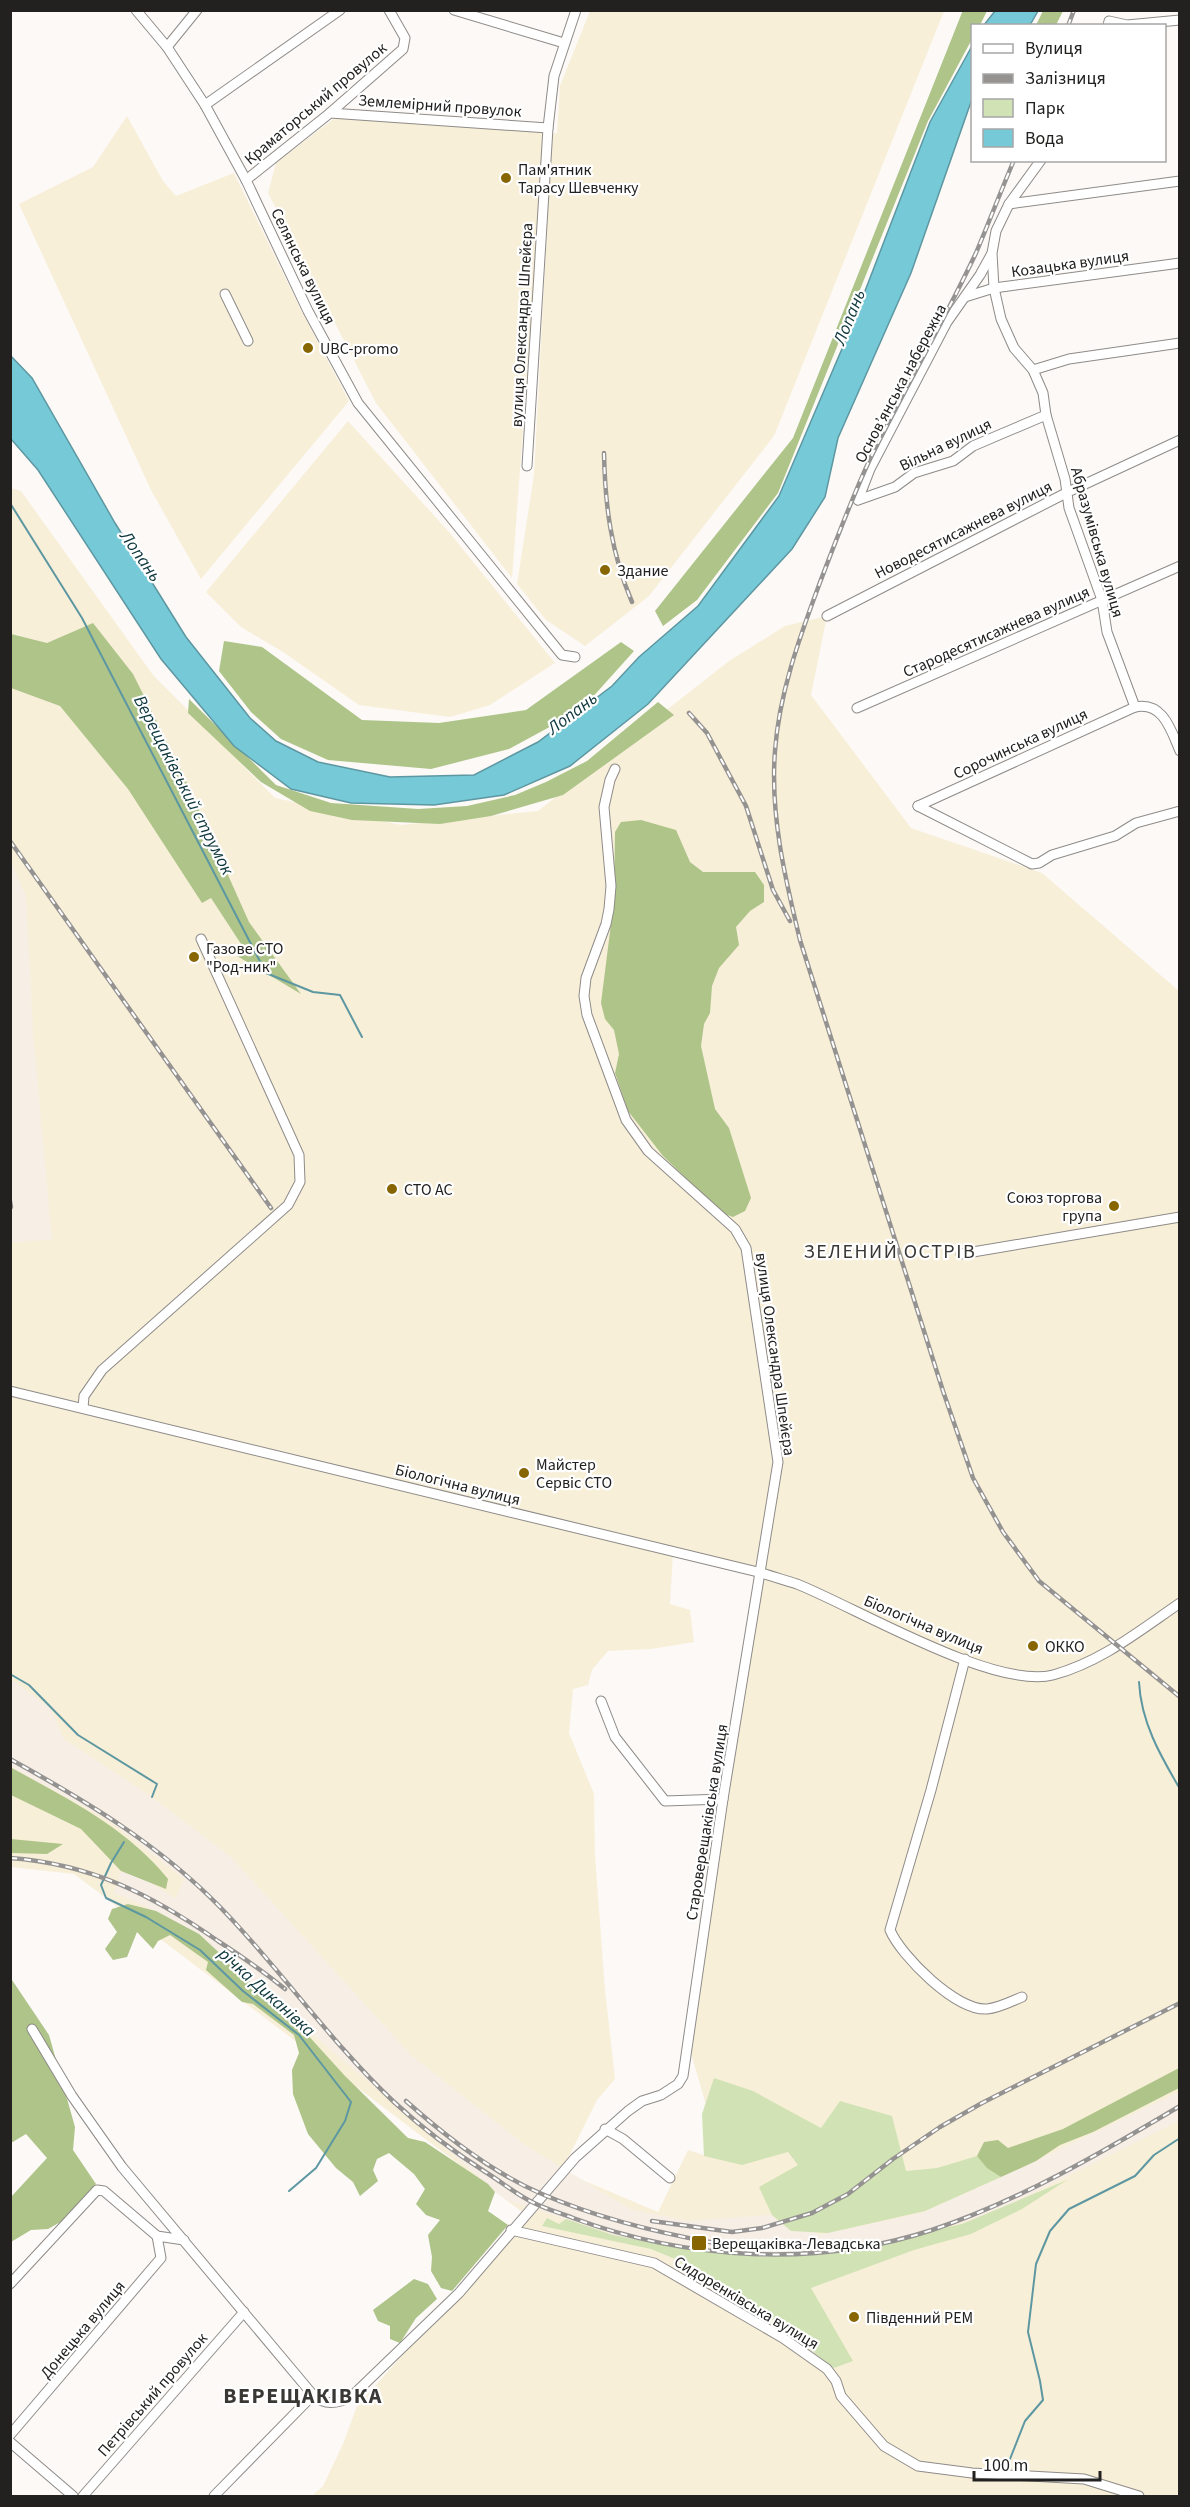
<svg xmlns="http://www.w3.org/2000/svg" width="1190" height="2507" viewBox="0 0 1190 2507" font-family="'Source Sans 3',sans-serif">
<rect width="100%" height="100%" fill="#fcf9f6"/>
<g fill="#f8efd9">
<polygon points="590,11 944,11 774,436 649,596 585,646 546,620 517,584 534,475 552,134 557,133 560,86"/>
<polygon points="127,116 163,181 176,196 234,173 303,314 349,401 201,579 151,490 19,204 93,167"/>
<polygon points="336,117 545,130 512,578 376,403 268,193 276,163"/>
<polygon points="348,421 449,532 555,663 490,705 450,717 359,705 283,652 241,627 206,592"/>
<polygon points="11,488 21,491 153,675 275,798 401,825 538,811 729,661 785,626 827,616 811,695 911,828 1042,873 1179,991 1179,2496 312,2496 323,2486 343,2444 357,2406 566,2173 658,2212 688,2150 704,2155 710,2119 689,2046 761,1573 673,1552 670,1604 690,1610 694,1642 651,1649 608,1651 592,1670 588,1685 573,1689 569,1733 594,1794 595,1856 605,1990 615,2079 597,2100 562,2170 525,2214 74,1874 11,1867"/>
</g>
<g fill="#f7eee5">
<polygon points="11,862 26,896 33,1031 52,1239 11,1243"/>
<polygon points="11,1679 50,1708 64,1739 152,1797 232,1858 411,2055 525,2145 630,2209 688,2221 772,2215 810,2203 817,2235 921,2213 1017,2170 1179,2092 1179,2121 993,2213 895,2242 811,2256 766,2257 697,2251 624,2238 506,2200 309,2031 145,1906 114,1893 121,1871 144,1879 176,1899 184,1879 108,1820 11,1767"/>
</g>
<g fill="#d1e3b4">
<polygon points="714,2078 753,2091 821,2128 840,2101 892,2116 906,2171 937,2168 977,2156 1001,2177 925,2211 828,2233 791,2231 772,2215 759,2187 798,2165 788,2152 742,2165 704,2156 702,2114"/>
<polygon points="1067,2180 1022,2209 971,2234 914,2250 811,2288 853,2361 834,2368 761,2312 675,2259 651,2249 542,2226 547,2218 559,2224 566,2219 613,2235 691,2250 766,2257 854,2248 962,2224"/>
</g>
<g fill="#aec489">
<polygon points="963,10 987,11 980,25 972,26 972,39 928,121 778,493 697,600 663,626 655,611 793,438"/>
<polygon points="1043,11 1063,11 1056,25 1036,25"/>
<polygon points="93,623 133,674 181,770 249,922 301,994 237,956 235,953 243,947 211,898 202,903 128,789 60,706 11,688 11,634 47,643"/>
<polygon points="224,641 262,647 362,720 439,723 526,710 621,642 634,651 581,710 509,749 431,769 328,760 281,739 251,712 219,671"/>
<polygon points="189,699 276,785 331,803 418,809 467,806 515,795 546,782 587,761 658,702 674,715 563,795 491,816 440,824 352,820 310,811 261,782 188,713"/>
<polygon points="641,820 676,830 690,862 703,872 755,872 764,885 764,902 750,911 736,927 739,945 719,968 712,986 710,1013 704,1024 701,1046 715,1109 729,1128 751,1198 745,1211 733,1217 722,1213 663,1156 628,1111 615,1073 619,1054 614,1030 605,1019 601,1003 614,900 615,832 621,822"/>
<path d="M10 1767C68 1799 126 1827 168 1879L166 1889 121 1871 81 1829 11 1795Z"/>
<polygon points="11,1839 63,1844 47,1854 11,1853"/>
<polygon points="128,1904 156,1911 199,1934 305,2032 345,2076 408,2138 425,2142 488,2184 495,2192 488,2211 508,2225 452,2291 441,2288 431,2271 432,2257 428,2235 440,2220 426,2215 416,2204 425,2189 414,2174 389,2153 377,2159 373,2170 378,2181 360,2196 353,2182 336,2168 308,2134 293,2094 292,2070 299,2053 294,2035 253,2004 242,2002 206,1970 208,1962 170,1935 158,1941 153,1949 137,1932 127,1957 113,1960 105,1949 117,1932 108,1919 112,1909"/>
<polygon points="10,1977 49,2035 75,2127 73,2150 96,2184 73,2215 48,2229 31,2230 11,2242 11,2197 47,2158 26,2134 11,2143"/>
<polygon points="1179,2068 1179,2088 1093,2132 1060,2145 1036,2161 1001,2177 987,2168 977,2156 984,2142 998,2140 1008,2148 1063,2129"/>
<polygon points="414,2279 428,2284 437,2299 416,2318 400,2343 390,2339 390,2326 378,2321 373,2310"/>
</g>
<g fill="#76cad8" stroke="#5d97a1" stroke-width="1.5">
<polygon points="995,11 995,10 1038,11 1030,25 984,25"/>
<polygon points="972,46 972,99 911,273 838,438 825,497 792,549 648,704 570,766 504,795 434,805 351,803 291,789 234,746 161,659 38,470 11,439 11,356 32,378 115,523 186,637 250,718 276,741 318,762 390,777 474,775 538,742 612,686 639,657 698,606 779,496 850,330 930,122"/>
</g>
<g fill="none" stroke-linecap="round" stroke-linejoin="round">
<g stroke="#5d97a1" stroke-width="2">
<polyline points="10,503 82,618 266,973 313,992 340,995 362,1037"/>
<polyline points="10,1674 29,1685 78,1735 157,1784 152,1797"/>
<path d="M1139 1682C1141 1722 1160 1755 1180 1789"/>
<polyline points="124,1842 111,1863 101,1885 106,1898 146,1917 200,1950 243,1991 299,2035 351,2102 345,2121 316,2168 289,2191"/>
<polyline points="1010,2459 1025,2421 1043,2400 1040,2381 1028,2332 1036,2264 1050,2231 1069,2209 1135,2176 1154,2155 1180,2138"/>
</g>
<defs>
<g id="minor">
<polyline points="136,10 167,47 205,105 246,180 308,311 358,403 562,655 575,657"/>
<polyline points="454,10 564,43"/>
<polyline points="1108,26 1109,21 1127,25 1180,20"/>
<polyline points="167,47 197,10"/>
<polyline points="205,105 340,10"/>
<polyline points="330,113 548,128"/>
<path d="M1041 160 1009 204 996 231 992 253 994 288 1001 319 1014 348 1033 370 1043 393 1046 415 1065 479 1069 508 1102 600 1107 632 1135 707C1163 701 1171 730 1180 751"/>
<polyline points="246,180 330,113 403,49 405,38 389,10"/>
<polyline points="1009,204 1180,181"/>
<polyline points="225,294 248,341"/>
<polyline points="965,297 994,288 1180,263"/>
<polyline points="1033,370 1069,359 1180,343"/>
<polyline points="527,466 548,128 554,76 576,10"/>
<polyline points="858,500 870,469 947,322 980,275 991,255"/>
<polyline points="858,500 895,487 914,473 953,461 973,446 1046,415"/>
<polyline points="827,616 1068,492 1180,440"/>
<polyline points="857,708 1180,566"/>
<polyline points="918,806 1032,864 1039,863 1052,855 1115,836 1136,823 1180,811"/>
<polyline points="918,806 1135,707"/>
<polyline points="961,1254 1180,1217"/>
<path d="M10 1391 762 1573C773 1577 785 1580 797 1584 855 1607 994 1690 1053 1675 1101 1662 1139 1631 1180 1603"/>
<polyline points="83,1408 84,1396 102,1370 288,1205 300,1182 299,1155 201,939"/>
<path d="M965 1659 931 1790 890 1930C901 1956 956 2011 987 2009 999 2008 1012 2001 1022 1997"/>
<polyline points="601,1701 615,1737 665,1801 723,1799"/>
<polyline points="32,2029 72,2096 122,2167 313,2395"/>
<polyline points="605,2129 623,2139 670,2178"/>
<polyline points="511,2230 654,2263 783,2338 827,2369 836,2381 841,2396 884,2446 918,2466 972,2473 1084,2479 1139,2496"/>
<polyline points="10,2284 97,2190 104,2191 157,2236 184,2240"/>
<polyline points="10,2435 161,2258 157,2236"/>
<polyline points="10,2442 73,2496"/>
<polyline points="83,2496 244,2312"/>
<path d="M214 2496 313 2395C325 2406 338 2404 352 2396L459 2293 575 2158 628 2111 642 2101 661 2095 678 2084 683 2076 723 1799 778 1462 746 1248 735 1229 648 1151 626 1120 587 1015 584 996 586 978 606 924 609 909 611 886 604 807 610 780 615 769"/>
</g>
</defs>
<use href="#minor" stroke="#8e8b88" stroke-width="11"/>
<use href="#minor" stroke="#fff" stroke-width="9"/>
<defs>
<g id="rail">
<polyline points="1068,26 1074,10"/>
<path d="M1014 160C1001 191 989 222 976 253 943 323 904 390 870 459 851 500 835 543 819 585 799 639 779 694 775 751 770 815 785 878 800 940L943 1391 973 1478 1003 1532 1039 1581 1180 1697"/>
<path d="M604 453C605 505 611 553 632 602"/>
<polyline points="689,713 707,733 746,806 773,890 790,921"/>
<polyline points="10,841 271,1208"/>
<polyline points="10,1201 11,1207"/>
<path d="M10 1759C86 1801 158 1844 219 1906 280 1968 330 2042 394 2102 423 2129 454 2152 487 2173 503 2183 517 2195 534 2203 546 2209 560 2213 573 2218 687 2260 816 2268 932 2230 1019 2201 1101 2153 1180 2106"/>
<path d="M10 1858C92 1864 152 1895 218 1941 241 1956 264 1972 285 1989"/>
<path d="M406 2101C444 2135 495 2174 542 2194 595 2217 659 2233 715 2243"/>
<polyline points="652,2221 732,2232 762,2228 812,2213 848,2194 893,2159 940,2127 982,2103 1180,2003"/>
</g>
</defs>
<use href="#rail" stroke="#959391" stroke-width="4.5"/>
<use href="#rail" stroke="#fff" stroke-width="2" stroke-dasharray="7" stroke-linecap="butt"/>
</g>
<g fill="#876601" stroke="#fff" stroke-width="2">
<circle cx="506" cy="178" r="6"/>
<circle cx="308" cy="348" r="6"/>
<circle cx="605" cy="570" r="6"/>
<circle cx="194" cy="957" r="6"/>
<circle cx="392" cy="1189" r="6"/>
<circle cx="1114" cy="1206" r="6"/>
<circle cx="524" cy="1473" r="6"/>
<circle cx="1033" cy="1646" r="6"/>
<rect x="691" y="2235" width="16" height="16" rx="3"/>
<circle cx="854" cy="2317" r="6"/>
</g>
<g text-anchor="middle" stroke-width="4.5" stroke-linejoin="round" paint-order="stroke">
<g font-size="16" fill="#222120" stroke="#fff">
<text transform="translate(315 103) rotate(-40)" y="6">Краматорський провулок</text>
<text transform="translate(440 105) rotate(4)" y="6">Землемірний провулок</text>
<text transform="translate(1070 263) rotate(-8)" y="6">Козацька вулиця</text>
<text transform="translate(304 266) rotate(64)" y="6">Селянська вулиця</text>
<text transform="translate(521 325) rotate(-87)" y="6">вулиця Олександра Шпейєра</text>
<text transform="translate(900 383) rotate(-62)" y="6">Основ’янська набережна</text>
<text transform="translate(945 444) rotate(-26)" y="6">Вільна вулиця</text>
<text transform="translate(963 529) rotate(-27)" y="6">Новодесятисажнева вулиця</text>
<text transform="translate(1098 542) rotate(74)" y="6">Абразумівська вулиця</text>
<text transform="translate(996 631) rotate(-24)" y="6">Стародесятисажнева вулиця</text>
<text transform="translate(1020 743) rotate(-25)" y="6">Сорочинська вулиця</text>
<text transform="translate(776 1354) rotate(82)" y="6">вулиця Олександра Шпейєра</text>
<text transform="translate(458 1484) rotate(14)" y="6">Біологічна вулиця</text>
<text transform="translate(924 1624) rotate(23)" y="6">Біологічна вулиця</text>
<text transform="translate(706 1822) rotate(-81)" y="6">Староверещаківська вулиця</text>
<text transform="translate(747 2302) rotate(31)" y="6">Сидоренківська вулиця</text>
<text transform="translate(82 2329) rotate(-50)" y="6">Донецька вулиця</text>
<text transform="translate(152 2394) rotate(-49)" y="6">Петрівський провулок</text>
</g>
<g font-size="16" fill="#222120" stroke="#fff" text-anchor="start">
<text x="518" y="175">Пам'ятник<tspan x="518" dy="18">Тарасу Шевченку</tspan></text>
<text x="320" y="354">UBC-promo</text>
<text x="617" y="576">Здание</text>
<text x="206" y="954">Газове СТО<tspan x="206" dy="18">"Род-ник"</tspan></text>
<text x="404" y="1195">СТО АС</text>
<text x="1102" y="1203" text-anchor="end">Союз торгова<tspan x="1102" dy="18">група</tspan></text>
<text x="536" y="1470">Майстер<tspan x="536" dy="18">Сервіс СТО</tspan></text>
<text x="1045" y="1652">ОККО</text>
<text x="712" y="2249">Верещаківка-Левадська</text>
<text x="866" y="2323">Південний РЕМ</text>
</g>
<g font-size="18" font-style="italic" fill="#0f383e" stroke="#fff">
<text transform="translate(849 317) rotate(-68)" y="6">Лопань</text>
<text transform="translate(141 556) rotate(55)" y="6">Лопань</text>
<text transform="translate(572 713) rotate(-37)" y="6">Лопань</text>
<text transform="translate(184 785) rotate(63)" y="6">Верещаківський струмок</text>
<text transform="translate(267 1992) rotate(42)" y="6">річка Диканівка</text>
</g>
<g font-size="20" letter-spacing="1.5" fill="#3a3835" stroke="#fff">
<text x="890" y="1258">ЗЕЛЕНИЙ ОСТРІВ</text>
</g>
<g font-size="22" font-weight="bold" letter-spacing="1.5" fill="#3a3835" stroke="#fff">
<text x="303" y="2403">ВЕРЕЩАКІВКА</text>
</g>
</g>
<rect width="1190" height="2507" fill="none" stroke="#222120" stroke-width="24"/>
<rect x="971" y="24" width="195" height="138" fill="#ffffff" stroke="#a7a6a6" stroke-width="1.5"/>
<rect x="983" y="44" width="30" height="9" fill="#ffffff" stroke="#a7a6a6" stroke-width="1.5"/>
<text x="1025" y="54" font-size="18" fill="#222120">Вулиця</text>
<rect x="983" y="74" width="30" height="9" fill="#959391" stroke="#a7a6a6" stroke-width="1.5"/>
<text x="1025" y="84" font-size="18" fill="#222120">Залізниця</text>
<rect x="983" y="99" width="30" height="18" fill="#d1e3b4" stroke="#a7a6a6" stroke-width="1.5"/>
<text x="1025" y="114" font-size="18" fill="#222120">Парк</text>
<rect x="983" y="129" width="30" height="18" fill="#76cad8" stroke="#a7a6a6" stroke-width="1.5"/>
<text x="1025" y="144" font-size="18" fill="#222120">Вода</text>
<path d="M974 2471v9h126v-9" fill="none" stroke="#222120" stroke-width="3"/>
<text x="983" y="2471" font-size="18" fill="#222120" stroke="#ffffff" stroke-width="4.5" paint-order="stroke">100 m</text>
</svg>
